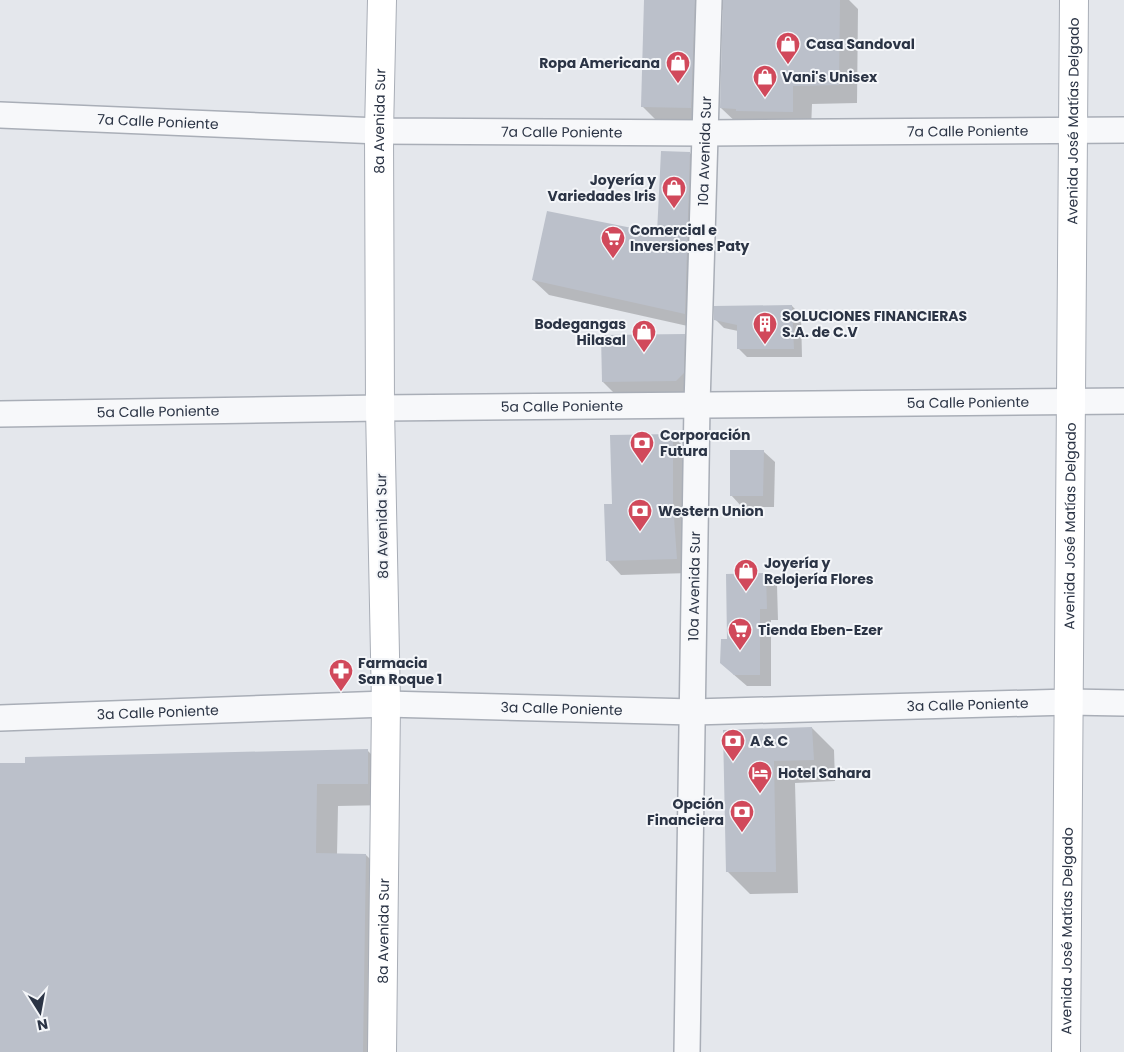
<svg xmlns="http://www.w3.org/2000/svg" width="1124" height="1052" viewBox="0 0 1124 1052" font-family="Poppins,sans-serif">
<rect width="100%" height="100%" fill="#e4e7ec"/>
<g fill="#0003">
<polygon points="645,0 849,0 858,9 857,103 812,104 811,130 740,126 721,108 724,8 718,15 713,129 664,128 642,106"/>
<polygon points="690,153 705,169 701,329 549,295 533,280 658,234"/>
<polygon points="792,306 801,315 802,357 747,357 738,348 738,331 724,328 715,319"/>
<polygon points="684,335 701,352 693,397 620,399 603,382"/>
<polygon points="672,435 686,449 690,573 621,575 607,560 613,506"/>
<polygon points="763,451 775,462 774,507 742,507 731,495"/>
<polygon points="766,574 777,585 778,620 771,620 771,686 747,686 733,674 728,640"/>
<polygon points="812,728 834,750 835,781 795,783 798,893 750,894 728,872 724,731"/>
<polygon points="367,750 389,772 389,805 338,806 337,855 366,855 388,877 385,1052 0,1052 0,765"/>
</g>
<g fill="#bbc0ca">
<polygon points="644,0 695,0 691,108 641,107"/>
<polygon points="723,0 840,0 839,85 793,86 793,112 736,111 736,109 720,108"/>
<polygon points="661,151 690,152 685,314 532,280 547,211 657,233"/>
<polygon points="792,305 794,349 737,349 737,325 714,320 714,306"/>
<polygon points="685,334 684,373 676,381 602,382 601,335"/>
<polygon points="673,434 673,504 677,559 606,561 604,504 612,504 610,435"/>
<polygon points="730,450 764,450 763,496 730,496"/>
<polygon points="766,573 767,609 760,609 760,675 734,675 720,663 721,639 727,639 726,574"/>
<polygon points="812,727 814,760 774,761 776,872 726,872 723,730"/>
<polygon points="368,749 368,784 317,784 316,853 366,854 363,1052 0,1052 0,763 25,763 25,757"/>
</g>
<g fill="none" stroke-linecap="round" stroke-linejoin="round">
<defs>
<g id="street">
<path id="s1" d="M0 115 379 131 705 133 1124 130"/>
<path id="s2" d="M0 414 380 408 1124 401"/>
<path id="s3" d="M0 718 386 704 693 712 1069 702 1124 703"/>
<path id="s4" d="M687 1052 697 405 709 0"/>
</g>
<g id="secondary">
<path id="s5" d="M382 1052 386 704 380 408 379 131 382 0"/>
<path id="s6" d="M1066 1052 1074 0"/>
</g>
</defs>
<use href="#street" stroke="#a9aeb7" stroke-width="28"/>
<use href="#secondary" stroke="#a9aeb7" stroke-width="30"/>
<use href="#street" stroke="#f7f8fa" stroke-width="25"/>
<use href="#secondary" stroke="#fff" stroke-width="28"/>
</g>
<defs>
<symbol id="shop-pin" viewBox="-11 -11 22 30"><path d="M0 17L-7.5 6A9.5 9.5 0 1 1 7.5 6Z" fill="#d1495b" stroke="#f4f6f9"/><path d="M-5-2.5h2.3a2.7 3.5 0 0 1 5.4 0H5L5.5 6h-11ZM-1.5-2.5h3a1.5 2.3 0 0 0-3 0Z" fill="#fff"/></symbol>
<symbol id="supermarket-pin" viewBox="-11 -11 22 30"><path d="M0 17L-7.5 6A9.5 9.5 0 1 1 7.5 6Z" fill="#d1495b" stroke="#f4f6f9"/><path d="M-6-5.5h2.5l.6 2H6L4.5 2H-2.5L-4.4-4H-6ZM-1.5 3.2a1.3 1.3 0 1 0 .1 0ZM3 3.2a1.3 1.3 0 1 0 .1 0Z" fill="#fff"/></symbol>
<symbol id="building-pin" viewBox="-11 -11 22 30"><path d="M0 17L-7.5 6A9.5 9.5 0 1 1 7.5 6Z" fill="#d1495b" stroke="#f4f6f9"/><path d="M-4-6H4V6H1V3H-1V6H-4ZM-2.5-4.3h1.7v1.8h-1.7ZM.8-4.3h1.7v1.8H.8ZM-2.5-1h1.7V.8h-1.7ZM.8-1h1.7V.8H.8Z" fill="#fff"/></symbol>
<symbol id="bank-pin" viewBox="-11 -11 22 30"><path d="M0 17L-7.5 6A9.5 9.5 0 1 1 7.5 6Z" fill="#d1495b" stroke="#f4f6f9"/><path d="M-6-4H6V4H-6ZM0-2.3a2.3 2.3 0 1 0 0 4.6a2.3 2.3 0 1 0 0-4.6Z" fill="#fff"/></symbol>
<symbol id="pharmacy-pin" viewBox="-11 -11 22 30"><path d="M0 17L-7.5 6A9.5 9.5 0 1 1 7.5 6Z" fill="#d1495b" stroke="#f4f6f9"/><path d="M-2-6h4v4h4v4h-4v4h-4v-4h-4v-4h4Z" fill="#fff"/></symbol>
<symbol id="hotel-pin" viewBox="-11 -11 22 30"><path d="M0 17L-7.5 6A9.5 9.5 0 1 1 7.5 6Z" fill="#d1495b" stroke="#f4f6f9"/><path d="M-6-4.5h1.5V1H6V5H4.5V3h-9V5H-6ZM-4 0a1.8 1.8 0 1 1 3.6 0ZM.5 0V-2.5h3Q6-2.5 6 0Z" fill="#fff"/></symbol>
</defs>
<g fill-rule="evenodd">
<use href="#shop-pin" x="774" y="30" width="28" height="38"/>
<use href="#shop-pin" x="664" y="49" width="28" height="38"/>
<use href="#shop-pin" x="751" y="63" width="28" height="38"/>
<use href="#shop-pin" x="660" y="174" width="28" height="38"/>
<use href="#supermarket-pin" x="599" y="224" width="28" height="38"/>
<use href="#building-pin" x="751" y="310" width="28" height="38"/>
<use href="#shop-pin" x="630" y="318" width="28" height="38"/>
<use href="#bank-pin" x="628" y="429" width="28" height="38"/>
<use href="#bank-pin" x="626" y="497" width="28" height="38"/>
<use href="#shop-pin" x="732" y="557" width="28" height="38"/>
<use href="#supermarket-pin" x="726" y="616" width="28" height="38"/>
<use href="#pharmacy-pin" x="327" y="657" width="28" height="38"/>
<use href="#bank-pin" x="719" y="727" width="28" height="38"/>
<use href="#hotel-pin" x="746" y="759" width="28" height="38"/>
<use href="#bank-pin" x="728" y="798" width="28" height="38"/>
</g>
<g text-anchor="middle" stroke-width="4" stroke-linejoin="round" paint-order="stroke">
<g font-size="14" font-weight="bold" fill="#2b3445" stroke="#f4f6f9" text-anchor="start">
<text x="806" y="49">Casa Sandoval</text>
<text x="660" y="68" text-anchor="end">Ropa Americana</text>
<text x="782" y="82">Vani's Unisex</text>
<text x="656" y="185" text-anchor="end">Joyería y<tspan x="656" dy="16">Variedades Iris</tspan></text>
<text x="630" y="235">Comercial e<tspan x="630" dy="16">Inversiones Paty</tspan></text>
<text x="782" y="321">SOLUCIONES FINANCIERAS<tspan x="782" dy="16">S.A. de C.V</tspan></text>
<text x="626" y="329" text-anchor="end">Bodegangas<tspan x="626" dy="16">Hilasal</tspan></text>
<text x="660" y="440">Corporación<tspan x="660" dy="16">Futura</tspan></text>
<text x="658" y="516">Western Union</text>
<text x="764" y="568">Joyería y<tspan x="764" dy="16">Relojería Flores</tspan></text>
<text x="758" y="635">Tienda Eben-Ezer</text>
<text x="358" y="668">Farmacia<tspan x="358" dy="16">San Roque 1</tspan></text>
<text x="750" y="746">A &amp; C</text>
<text x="778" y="778">Hotel Sahara</text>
<text x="724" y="809" text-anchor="end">Opción<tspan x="724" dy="16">Financiera</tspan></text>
</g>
<g font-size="14" fill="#2b3445" stroke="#f4f6f9">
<text dy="5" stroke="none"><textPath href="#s1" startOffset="158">7a Calle Poniente</textPath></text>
<text dy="5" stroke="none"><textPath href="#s5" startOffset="931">8a Avenida Sur</textPath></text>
<text dy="5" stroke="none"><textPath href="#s6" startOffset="931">Avenida José Matías Delgado</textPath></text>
<text dy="5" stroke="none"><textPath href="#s1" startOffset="968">7a Calle Poniente</textPath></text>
<text dy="5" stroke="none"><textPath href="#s1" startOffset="562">7a Calle Poniente</textPath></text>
<text dy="5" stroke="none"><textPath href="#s4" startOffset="901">10a Avenida Sur</textPath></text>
<text dy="5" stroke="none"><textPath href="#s2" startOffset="968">5a Calle Poniente</textPath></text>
<text dy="5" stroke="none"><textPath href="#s2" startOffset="562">5a Calle Poniente</textPath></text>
<text dy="5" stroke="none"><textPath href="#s2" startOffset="158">5a Calle Poniente</textPath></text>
<text transform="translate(382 526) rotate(-91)" y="5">8a Avenida Sur</text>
<text dy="5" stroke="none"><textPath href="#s6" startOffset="526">Avenida José Matías Delgado</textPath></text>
<text dy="5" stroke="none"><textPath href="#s4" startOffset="466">10a Avenida Sur</textPath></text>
<text dy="5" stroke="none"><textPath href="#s3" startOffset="968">3a Calle Poniente</textPath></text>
<text dy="5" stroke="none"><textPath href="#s3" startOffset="562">3a Calle Poniente</textPath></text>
<text dy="5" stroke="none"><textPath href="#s3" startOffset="158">3a Calle Poniente</textPath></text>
<text dy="5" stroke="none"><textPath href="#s5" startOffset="121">8a Avenida Sur</textPath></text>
<text dy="5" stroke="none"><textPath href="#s6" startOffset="121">Avenida José Matías Delgado</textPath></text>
</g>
</g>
<g transform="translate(40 1012) rotate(169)" stroke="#f4f6f9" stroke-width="4" paint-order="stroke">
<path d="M0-4L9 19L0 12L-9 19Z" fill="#2b3445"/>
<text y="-8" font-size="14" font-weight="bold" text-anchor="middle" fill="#2b3445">N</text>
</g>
</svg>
